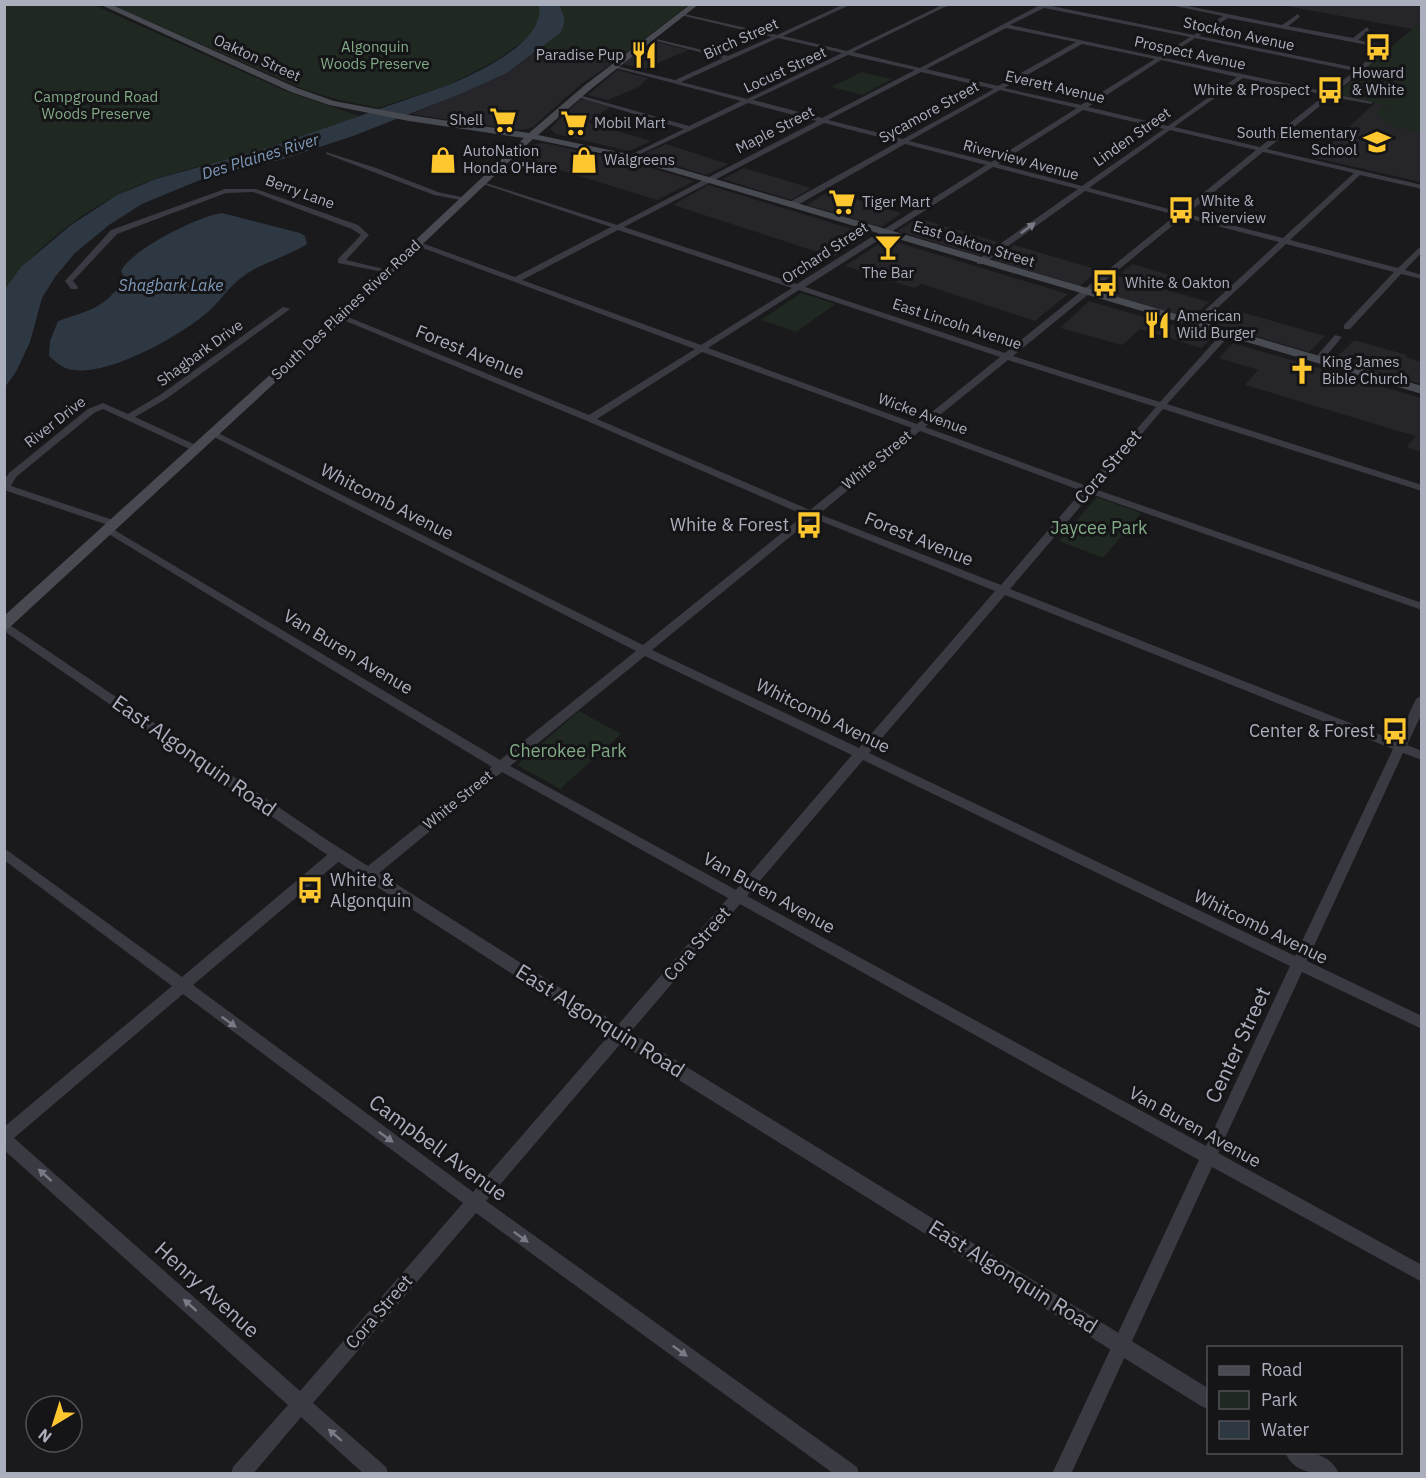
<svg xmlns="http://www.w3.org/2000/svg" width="1426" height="1478" viewBox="0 0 1426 1478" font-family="'IBM Plex Sans',sans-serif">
<rect width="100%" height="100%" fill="#1a191c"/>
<g fill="#262529">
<polygon points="1280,5 1421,5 1421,27 1416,26 1412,29"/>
<polygon points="652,41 688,50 644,69 623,64"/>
<polygon points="543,47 611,64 580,85 533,127 527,129 517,130 412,114 507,73"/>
<polygon points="617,70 648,78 639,87 608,100 588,95"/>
<polygon points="586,99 610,107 588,122 651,141 629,151 556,134 550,129 579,100"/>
<polygon points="1375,103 1421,114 1421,182 1315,158"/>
<polygon points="543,143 633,162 694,181 657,200 521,158 535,144"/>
<polygon points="666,144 728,164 706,175 642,155"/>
<polygon points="744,168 811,188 791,200 723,179"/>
<polygon points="708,185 868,234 833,257 673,205"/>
<polygon points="829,191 902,213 881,227 807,205"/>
<polygon points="918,218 998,242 979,256 898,231"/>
<polygon points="886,239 1068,294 1035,321 922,284 914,288 845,266"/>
<polygon points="1014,245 1099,270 1080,286 994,260"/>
<polygon points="1133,264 1169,275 1159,284 1121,273"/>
<polygon points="1118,276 1209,302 1191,318 1100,292"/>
<polygon points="1089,301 1213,337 1201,348 1140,329 1122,345 1060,328"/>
<polygon points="1231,309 1325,336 1309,352 1215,324"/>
<polygon points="1354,340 1407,355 1406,357 1421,362 1421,384 1335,359"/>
<polygon points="1233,343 1421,398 1421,452 1407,447 1415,436 1245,385 1258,370 1219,358"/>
</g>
<g fill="#1f2821">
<path d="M5 5H94L288 92 359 116C329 127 299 139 268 148 231 159 194 167 158 178 100 197 39 241 5 290Z"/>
<polygon points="112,5 689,5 611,64 522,42 497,60 451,84 378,108 339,100 303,89"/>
<polygon points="1416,26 1421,27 1421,133 1395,127 1377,116 1379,109 1392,107 1336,94"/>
<polygon points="862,72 892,79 862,95 831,87"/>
<polygon points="801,293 836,304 796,332 761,320"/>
<polygon points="1097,497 1141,513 1103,558 1059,541"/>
<polygon points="579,711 621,734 560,789 517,765"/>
</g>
<g fill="#2e3842">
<path d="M539 5H559C564 15 567 22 560 33L507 73 458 95 353 136 280 160 212 175 142 204 109 225 75 253 55 277 42 298 30 342 16 372 5 387V289L21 267 71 225 117 195 156 179 271 147 451 84C478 72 546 42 539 5Z"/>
<path d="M222 213 300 233 305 236 307 244C287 257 263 262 245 275 230 285 222 299 209 311 182 335 106 379 68 369 61 367 55 361 49 356L50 341 58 321C92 309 102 310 125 279L121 271C131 250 198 216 222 213Z"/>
</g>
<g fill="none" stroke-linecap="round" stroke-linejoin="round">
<g fill="#3a3b42" fill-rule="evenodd">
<path d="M844 4H852L783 36 847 51 944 4H951L853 52 920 68 1042 4 1194 35 1223 16 1165 4H1178L1282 25 1298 14 1300 17 1288 26 1353 38 1367 27 1369 30 1358 40 1391 47 1334 94 1372 102V104L1331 97 1267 149 1422 185V189L1360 175 1290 240 1398 268 1422 245V252L1405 270 1422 275V279L1401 274 1350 329H1344V325L1394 272 1286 244 1197 327H1191V323L1279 242 1183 217 1013 356 1160 402 1223 332H1229V336L1167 404 1422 485V491L1163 409 1095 489 1422 603V610L1091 494 1010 589 1396 741 1416 699 1422 695V713L1407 745 1422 751V760L1403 753 1307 961 1422 1016V1029L1302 972 1218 1153 1422 1265V1282L1212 1167 1071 1474H1052L1199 1160 740 904 486 1201 857 1467 859 1474H834L476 1213 313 1403 386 1467 388 1474H364L301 1417 253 1474H231L233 1467 288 1405 4 1150V1127L172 986 4 860V848L182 977 333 850H343L345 854 343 858 193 985 473 1192 728 898 502 772 373 878 368 879 363 878 361 874 363 870 492 767 102 530 107 527 111 528 500 760 636 651 208 434 210 432H216L643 645 804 515 587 421 336 317 343 315 589 415 695 349 412 244 419 242 515 277 611 227 483 184V182L617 225 817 121 748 103 630 159 627 157 628 156 684 129 574 96 579 95 689 126 741 101 612 67V65L675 80 723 58 648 39V37L728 56 772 37 680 15V13L777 35ZM1044 8 1190 37 1159 57 1010 25ZM1228 18 1383 48 1358 68 1199 36ZM1006 28 1076 42 998 86 926 69ZM778 38 842 53 747 99 681 82ZM1195 38 1355 71 1328 92 1165 58ZM1082 44 1155 59 1081 105 1004 88ZM848 55 915 70 822 118 753 100ZM1161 60 1237 77 1168 126 1088 107ZM921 72 994 89 903 139 828 120ZM1243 78 1325 95 1260 147 1174 127ZM1000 90 1077 108 991 162 909 141ZM1083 110 1164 129 1082 186 998 164ZM824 123 898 142 788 203V207H794L905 144 986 165 797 284 624 227ZM1170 130 1256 150 1180 212 1089 188ZM1263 152 1354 173 1283 238 1187 214ZM993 167 1078 189 977 260V264H983L1085 191 1176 215 1005 353 805 287ZM618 230 792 288 701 345 522 280ZM799 290 1000 357 917 424 708 348ZM702 352 912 428 810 510 597 419ZM1008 360 1156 407 1087 486 925 427ZM920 431 1082 491 1001 585 819 514ZM813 518 995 591 859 748 652 650ZM1005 595 1393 749 1295 956 869 753ZM645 656 852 755 736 890 510 766ZM863 760 1290 966 1206 1146 747 896ZM183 994 463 1203 300 1391 14 1138Z"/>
<polygon points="326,152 376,168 438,192 470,199 466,201 434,195 326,154"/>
<polygon points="225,189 256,189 358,225 369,235 346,260 392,271 388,273 338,263 338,259 361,235 352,229 253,192 226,193 117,234 73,281 78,287 77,289 71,289 65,281 111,230"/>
<polygon points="283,307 290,309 166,399 135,417 200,447 200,451 194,451 103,409 94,413 16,477 11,486 119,522 119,526 111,526 4,490 4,480 9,473 88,409 103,403 128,414 160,395"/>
<polygon points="1335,335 1342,337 1321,362 1315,362 1315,358"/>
</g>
<g fill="#3a3b42" fill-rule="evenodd">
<polygon points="4,621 330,842 625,1029 1208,1388 1208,1409 1201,1406 613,1039 320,850 4,631"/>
<path d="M1285 1452C1305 1452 1330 1451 1339 1474 1319 1474 1294 1475 1285 1452Z"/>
</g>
<polygon fill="#484a52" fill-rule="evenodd" points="99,4 110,4 297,88 334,101 409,115 529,133 585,85 691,4 699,4 591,89 538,135 633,155 1422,386 1422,394 628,159 533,139 344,319 9,628 4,630 4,616 336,315 524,138 409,121 329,105 291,92"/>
</g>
<defs><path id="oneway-solid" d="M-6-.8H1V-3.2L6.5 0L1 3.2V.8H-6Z" transform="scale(1.5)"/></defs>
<g fill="#787b86">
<use href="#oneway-solid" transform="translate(1028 228) rotate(-36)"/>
<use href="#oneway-solid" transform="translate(229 1022) rotate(36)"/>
<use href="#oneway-solid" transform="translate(386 1137) rotate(36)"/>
<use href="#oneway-solid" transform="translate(45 1175) rotate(-138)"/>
<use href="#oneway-solid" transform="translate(521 1237) rotate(36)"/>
<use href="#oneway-solid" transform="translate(190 1305) rotate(-138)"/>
<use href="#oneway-solid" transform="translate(680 1351) rotate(36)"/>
<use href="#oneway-solid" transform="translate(335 1435) rotate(-139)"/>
</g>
<defs>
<symbol id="bus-bare" viewBox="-9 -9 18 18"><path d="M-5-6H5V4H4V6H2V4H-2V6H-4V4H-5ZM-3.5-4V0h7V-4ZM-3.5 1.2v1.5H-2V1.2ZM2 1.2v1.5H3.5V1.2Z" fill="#ffc72f" stroke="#151417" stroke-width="2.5" paint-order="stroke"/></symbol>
<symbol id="restaurant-bare" viewBox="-9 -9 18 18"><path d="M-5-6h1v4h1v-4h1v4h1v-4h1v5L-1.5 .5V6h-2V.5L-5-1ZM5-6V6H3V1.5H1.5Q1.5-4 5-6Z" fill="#ffc72f" stroke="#151417" stroke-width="2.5" paint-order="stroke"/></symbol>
<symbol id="supermarket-bare" viewBox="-9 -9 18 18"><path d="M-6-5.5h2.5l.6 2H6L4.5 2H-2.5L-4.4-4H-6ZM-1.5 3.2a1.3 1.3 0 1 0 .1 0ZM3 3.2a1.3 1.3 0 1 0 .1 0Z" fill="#ffc72f" stroke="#151417" stroke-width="2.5" paint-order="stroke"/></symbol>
<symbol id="school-bare" viewBox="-9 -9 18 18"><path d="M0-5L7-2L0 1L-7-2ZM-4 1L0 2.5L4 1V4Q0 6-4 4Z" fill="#ffc72f" stroke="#151417" stroke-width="2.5" paint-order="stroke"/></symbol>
<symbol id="shop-bare" viewBox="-9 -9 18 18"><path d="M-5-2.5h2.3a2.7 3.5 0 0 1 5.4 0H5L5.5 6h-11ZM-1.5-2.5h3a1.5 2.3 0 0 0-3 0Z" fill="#ffc72f" stroke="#151417" stroke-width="2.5" paint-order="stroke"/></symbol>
<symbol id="bar-bare" viewBox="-9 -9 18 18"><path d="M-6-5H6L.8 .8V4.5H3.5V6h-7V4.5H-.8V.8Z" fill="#ffc72f" stroke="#151417" stroke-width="2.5" paint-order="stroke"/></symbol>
<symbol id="church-bare" viewBox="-9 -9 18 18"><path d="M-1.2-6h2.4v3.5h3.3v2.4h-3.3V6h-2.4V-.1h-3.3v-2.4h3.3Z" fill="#ffc72f" stroke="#151417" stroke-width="2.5" paint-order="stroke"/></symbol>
</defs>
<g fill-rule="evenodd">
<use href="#bus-bare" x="1359" y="28" width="38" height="38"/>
<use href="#restaurant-bare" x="625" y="36" width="38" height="38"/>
<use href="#bus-bare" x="1311" y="71" width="38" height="38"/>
<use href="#supermarket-bare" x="484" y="101" width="38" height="38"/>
<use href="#supermarket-bare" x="555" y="104" width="38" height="38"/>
<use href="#school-bare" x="1358" y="123" width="38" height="38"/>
<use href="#shop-bare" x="424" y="141" width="38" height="38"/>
<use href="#shop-bare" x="565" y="141" width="38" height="38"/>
<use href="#supermarket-bare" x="823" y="183" width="38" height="38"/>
<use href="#bus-bare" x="1162" y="191" width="38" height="38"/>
<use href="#bar-bare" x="869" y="228" width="38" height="38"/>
<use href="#bus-bare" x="1086" y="264" width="38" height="38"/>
<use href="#restaurant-bare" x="1138" y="306" width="38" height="38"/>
<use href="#church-bare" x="1283" y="352" width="38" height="38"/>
<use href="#bus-bare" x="790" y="506" width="38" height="38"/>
<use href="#bus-bare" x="1376" y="712" width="38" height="38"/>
<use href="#bus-bare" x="291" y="871" width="38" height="38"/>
</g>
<g text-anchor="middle" stroke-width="6" stroke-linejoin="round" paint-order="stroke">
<g font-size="15" fill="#abafbd" stroke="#151417">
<text transform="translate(1239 34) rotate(12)" y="5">Stockton Avenue</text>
<text transform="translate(741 39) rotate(-24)" y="5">Birch Street</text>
<text transform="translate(1190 53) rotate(12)" y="5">Prospect Avenue</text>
<text transform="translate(257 58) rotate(24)" y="5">Oakton Street</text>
<text transform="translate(785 70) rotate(-25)" y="5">Locust Street</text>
<text transform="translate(1055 87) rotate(13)" y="5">Everett Avenue</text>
<text transform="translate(929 112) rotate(-29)" y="5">Sycamore Street</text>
<text transform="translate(775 130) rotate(-27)" y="5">Maple Street</text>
<text transform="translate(1132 137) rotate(-35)" y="5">Linden Street</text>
<text transform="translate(1021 160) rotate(15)" y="5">Riverview Avenue</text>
<text transform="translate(300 192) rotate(20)" y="5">Berry Lane</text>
<text transform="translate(974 244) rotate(17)" y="5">East Oakton Street</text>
<text transform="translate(825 253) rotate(-33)" y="5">Orchard Street</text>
<text transform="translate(346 310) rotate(-43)" y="5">South Des Plaines River Road</text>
<text transform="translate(957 324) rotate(18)" y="5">East Lincoln Avenue</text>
<text transform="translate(200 353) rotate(-36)" y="5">Shagbark Drive</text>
<text transform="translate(923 414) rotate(20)" y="5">Wicke Avenue</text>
<text transform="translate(55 422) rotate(-38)" y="5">River Drive</text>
<text transform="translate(877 460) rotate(-39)" y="5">White Street</text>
<text transform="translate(458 800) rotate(-39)" y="5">White Street</text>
</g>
<g font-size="15" fill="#80aa85" stroke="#151417">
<text x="375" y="52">Algonquin<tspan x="375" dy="17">Woods Preserve</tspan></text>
<text x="96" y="102">Campground Road<tspan x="96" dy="17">Woods Preserve</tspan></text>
</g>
<g font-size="15" fill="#abafbd" stroke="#151417" text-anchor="start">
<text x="624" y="60" text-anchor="end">Paradise Pup</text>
<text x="1378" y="78" text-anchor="middle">Howard<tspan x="1378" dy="17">&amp; White</tspan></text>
<text x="1310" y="95" text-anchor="end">White &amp; Prospect</text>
<text x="483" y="125" text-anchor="end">Shell</text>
<text x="594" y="128">Mobil Mart</text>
<text x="1357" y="138" text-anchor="end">South Elementary<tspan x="1357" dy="17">School</tspan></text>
<text x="463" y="156">AutoNation<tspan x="463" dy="17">Honda O'Hare</tspan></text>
<text x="604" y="165">Walgreens</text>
<text x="1201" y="206">White &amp;<tspan x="1201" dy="17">Riverview</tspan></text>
<text x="862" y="207">Tiger Mart</text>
<text x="888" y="278" text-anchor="middle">The Bar</text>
<text x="1125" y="288">White &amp; Oakton</text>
<text x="1177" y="321">American<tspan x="1177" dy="17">Wild Burger</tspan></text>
<text x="1322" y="367">King James<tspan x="1322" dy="17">Bible Church</tspan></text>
</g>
<g font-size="16" font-style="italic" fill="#7f9bbb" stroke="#151417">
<text transform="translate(260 156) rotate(-17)" y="6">Des Plaines River</text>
<text x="171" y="291">Shagbark Lake</text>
</g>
<g font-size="18" fill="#abafbd" stroke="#151417">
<text transform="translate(470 352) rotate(22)" y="6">Forest Avenue</text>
<text transform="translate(1108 467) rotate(-49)" y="6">Cora Street</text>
<text transform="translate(387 502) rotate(27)" y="6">Whitcomb Avenue</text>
<text transform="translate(919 539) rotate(22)" y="6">Forest Avenue</text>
<text transform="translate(348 652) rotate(31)" y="6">Van Buren Avenue</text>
<text transform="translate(823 716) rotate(26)" y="6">Whitcomb Avenue</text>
<text transform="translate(769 893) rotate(29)" y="6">Van Buren Avenue</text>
<text transform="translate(1261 927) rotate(26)" y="6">Whitcomb Avenue</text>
<text transform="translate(697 944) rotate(-49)" y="6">Cora Street</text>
<text transform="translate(1195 1127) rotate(29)" y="6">Van Buren Avenue</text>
<text transform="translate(379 1312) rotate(-49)" y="6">Cora Street</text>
</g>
<g font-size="18" fill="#abafbd" stroke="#151417" text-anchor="end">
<text x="789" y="531">White &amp; Forest</text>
<text x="1375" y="737">Center &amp; Forest</text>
<text x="330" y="886" text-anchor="start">White &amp;<tspan x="330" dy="21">Algonquin</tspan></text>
</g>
<g font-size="18" fill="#80aa85" stroke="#151417">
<text x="1099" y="534">Jaycee Park</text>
<text x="568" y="757">Cherokee Park</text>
</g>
<g font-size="21" fill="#abafbd" stroke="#151417">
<text transform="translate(194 756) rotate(35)" y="7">East Algonquin Road</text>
<text transform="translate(600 1021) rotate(32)" y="7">East Algonquin Road</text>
<text transform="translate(1238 1045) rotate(-65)" y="7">Center Street</text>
<text transform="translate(438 1148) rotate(36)" y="7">Campbell Avenue</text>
<text transform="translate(1013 1277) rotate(32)" y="7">East Algonquin Road</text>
<text transform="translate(207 1290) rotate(42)" y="7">Henry Avenue</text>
</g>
</g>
<rect width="1426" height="1478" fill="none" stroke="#abafbd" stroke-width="12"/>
<rect x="1207" y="1346" width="195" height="108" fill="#151417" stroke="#515259" stroke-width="1.5"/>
<rect x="1219" y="1366" width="30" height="9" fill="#484a52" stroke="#515259" stroke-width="1.5"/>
<text x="1261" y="1376" font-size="18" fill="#abafbd">Road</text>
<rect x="1219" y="1391" width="30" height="18" fill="#1f2821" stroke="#515259" stroke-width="1.5"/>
<text x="1261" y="1406" font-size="18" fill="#abafbd">Park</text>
<rect x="1219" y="1421" width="30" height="18" fill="#2e3842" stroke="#515259" stroke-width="1.5"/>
<text x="1261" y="1436" font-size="18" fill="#abafbd">Water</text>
<g transform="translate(54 1424) rotate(218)"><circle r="28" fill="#151417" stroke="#515259" stroke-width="1.5"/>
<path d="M0-4.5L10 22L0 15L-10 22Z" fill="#ffc72f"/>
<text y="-9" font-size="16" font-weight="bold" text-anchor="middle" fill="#abafbd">N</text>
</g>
</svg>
